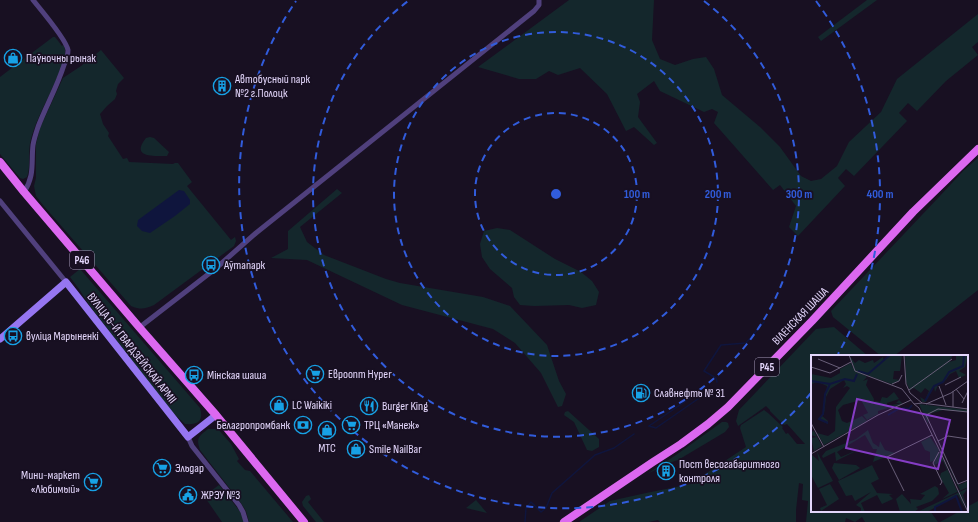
<svg xmlns="http://www.w3.org/2000/svg" width="978" height="522" viewBox="0 0 978 522" font-family="'Sofia Sans Condensed',sans-serif">
<rect width="100%" height="100%" fill="#181022"/>
<g fill="#14272c">
<polygon points="569,0 654,0 652,40 660,59 675,65 693,59 706,57 714,69 722,95 760,127 780,147 801,176 811,181 821,179 837,166 849,142 881,112 897,79 978,14 978,42 972,47 978,55 946,81 917,111 908,103 899,113 907,121 854,176 846,169 838,178 845,186 798,236 789,227 796,206 780,185 773,190 714,123 718,112 712,109 704,112 660,91 654,81 637,94 640,102 638,117 657,143 654,145 634,127 626,131 607,94 580,68 558,75 549,71 536,79 519,79 478,67"/>
<polygon points="867,0 877,0 821,41 818,37"/>
<path d="M53 37H55L62 46 63 45C65 47 65 47 65 50 66 60 55 82 51 91 43 108 34 125 30 143 28 154 31 166 27 177L23 179 20 178 0 154V77Z"/>
<path d="M101 50 124 78 118 84 116 91 117 94 115 99 107 106 100 114 103 124 109 133 108 136 123 159 127 158 129 162 173 164 175 163H178L192 182 187 186 231 240 235 237 236 241 234 246 154 305C145 309 141 310 131 306L43 205 36 196 34 186 36 178V144L40 128 63 78 81 66Z"/>
<path d="M150 137 154 138 169 152 167 156C154 156 130 158 146 138Z"/>
<polygon points="978,158 978,290 894,356 881,356 833,317 831,311 939,197 964,170"/>
<polygon points="337,189 342,193 300,227 307,242 324,255 386,279 400,283 483,297 510,306 547,345 559,381 566,394 562,406 558,407 541,373 515,343 493,329 402,305 307,260 271,258 288,249 288,231"/>
<polygon points="497,228 510,230 555,259 581,272 592,281 599,292 596,305 582,308 569,305 534,306 520,305 514,297 512,288 490,269 482,257 480,244 484,231"/>
<path d="M80 269 200 408C204 421 198 425 185 424L172 412 90 306 79 289 70 277Z"/>
<polygon points="834,327 868,356 812,356 812,511 930,511 938,522 865,522 862,517 855,522 846,518 845,522 806,522 808,501 802,500 803,484 799,483 796,510 796,522 660,522 658,520 649,522 579,522 610,501 646,493 701,482 705,474 746,447 740,428 741,425 764,410 768,413 783,427 782,428 786,434 788,433 797,444 805,444 787,424 784,425 770,411 770,410 766,406 762,409 738,426 736,421 739,410 816,329"/>
<polygon points="568,411 599,439 599,447 592,451 587,450 574,422 564,415 565,412"/>
<polygon points="722,422 726,422 728,423 729,427 725,432 678,460 669,463 647,474 676,455"/>
<path d="M208 429H218L231 444 239 459 237 461 245 470 250 471 293 522H249L246 511 241 503 200 450C196 438 198 437 208 429Z"/>
<polygon points="219,485 242,514 244,522 222,522 204,496"/>
<polygon points="309,495 311,499 308,502 324,522 316,522 303,506 302,502 306,496"/>
<polygon points="476,500 487,513 466,508"/>
<polygon points="978,501 978,522 940,522 960,511 967,511 967,507"/>
</g>
<polygon fill="#0f153d" points="179,190 184,191 190,200 190,204 175,216 150,233 142,231 137,226 138,220"/>
<g fill="none" stroke-linecap="round" stroke-linejoin="round">
<g stroke="#0f153d" stroke-width="1.5">
<polyline points="717,382 716,378 704,371 721,345 746,343 764,322"/>
<polyline points="649,426 656,428 705,394"/>
<polyline points="649,426 702,390"/>
<polyline points="525,522 526,508 531,502 541,512 546,508 552,493 595,455 614,448 634,434"/>
</g>
<g stroke="#50407d" stroke-width="5">
<path d="M24 192C35 175 31 163 33 145 34 139 36 133 38 127 46 106 57 87 64 65 66 61 68 55 68 50 66 39 41 10 33 0"/>
<polyline points="0,201 66,282"/>
<polyline points="140,327 215,269 256,233 534,11 539,5 539,0"/>
<polyline points="188,437 192,446 239,505 243,512 246,522"/>
</g>
<polyline stroke="#9676f1" stroke-width="7" points="0,339 66,282 188,437 216,415"/>
<g stroke="#dc68f0" stroke-width="8">
<polyline points="0,162 24,192 139,327 216,415 304,522"/>
<polyline points="564,522 653,462 681,444 708,424 728,407 812,321 913,212 978,149"/>
</g>
</g>
<g fill="none" stroke="#315cdc" stroke-width="2" stroke-dasharray="7 5">
<circle cx="556" cy="194" r="81"/>
<circle cx="556" cy="194" r="162"/>
<path d="M704 1A243 243 0 1 1 408 1"/>
<path d="M811 393A324 324 0 0 1 296 1M816 1A324 324 0 0 1 838 354"/>
</g>
<defs>
<symbol id="shop-ring" viewBox="-11 -11 22 22"><circle r="9.5" fill="#181022" stroke="#17a1e5" stroke-width="1.5"/><path d="M-5-2.5h2.3a2.7 3.5 0 0 1 5.4 0H5L5.5 6h-11ZM-1.5-2.5h3a1.5 2.3 0 0 0-3 0Z" fill="#17a1e5"/></symbol>
<symbol id="building-ring" viewBox="-11 -11 22 22"><circle r="9.5" fill="#181022" stroke="#17a1e5" stroke-width="1.5"/><path d="M-4-6H4V6H1V3H-1V6H-4ZM-2.5-4.3h1.7v1.8h-1.7ZM.8-4.3h1.7v1.8H.8ZM-2.5-1h1.7V.8h-1.7ZM.8-1h1.7V.8H.8Z" fill="#17a1e5"/></symbol>
<symbol id="bus-ring" viewBox="-11 -11 22 22"><circle r="9.5" fill="#181022" stroke="#17a1e5" stroke-width="1.5"/><path d="M-5-6H5V4H4V6H2V4H-2V6H-4V4H-5ZM-3.5-4V0h7V-4ZM-3.5 1.2v1.5H-2V1.2ZM2 1.2v1.5H3.5V1.2Z" fill="#17a1e5"/></symbol>
<symbol id="supermarket-ring" viewBox="-11 -11 22 22"><circle r="9.5" fill="#181022" stroke="#17a1e5" stroke-width="1.5"/><path d="M-6-5.5h2.5l.6 2H6L4.5 2H-2.5L-4.4-4H-6ZM-1.5 3.2a1.3 1.3 0 1 0 .1 0ZM3 3.2a1.3 1.3 0 1 0 .1 0Z" fill="#17a1e5"/></symbol>
<symbol id="fuel-ring" viewBox="-11 -11 22 22"><circle r="9.5" fill="#181022" stroke="#17a1e5" stroke-width="1.5"/><path d="M-5.5-6h7V0h2V4h1.3V-2.5L3-4.5l.8-.8L6-3V5H2.5V1h-1V6h-7ZM-4.2-4.7v3.2H.2V-4.7Z" fill="#17a1e5"/></symbol>
<symbol id="restaurant-ring" viewBox="-11 -11 22 22"><circle r="9.5" fill="#181022" stroke="#17a1e5" stroke-width="1.5"/><path d="M-5-6h1v4h1v-4h1v4h1v-4h1v5L-1.5 .5V6h-2V.5L-5-1ZM5-6V6H3V1.5H1.5Q1.5-4 5-6Z" fill="#17a1e5"/></symbol>
<symbol id="bank-ring" viewBox="-11 -11 22 22"><circle r="9.5" fill="#181022" stroke="#17a1e5" stroke-width="1.5"/><path d="M-6-4H6V4H-6ZM0-2.3a2.3 2.3 0 1 0 0 4.6a2.3 2.3 0 1 0 0-4.6Z" fill="#17a1e5"/></symbol>
<symbol id="civic-ring" viewBox="-11 -11 22 22"><circle r="9.5" fill="#181022" stroke="#17a1e5" stroke-width="1.5"/><path d="M-.6-6.5H3V-4.5H.6V-3L4-1V1h2V6H-6V1h2V-1L-.6-3ZM-1.2 2.5V6h2.4V2.5Z" fill="#17a1e5"/></symbol>
</defs>
<g fill-rule="evenodd">
<use href="#shop-ring" x="3" y="48" width="20" height="20"/>
<use href="#building-ring" x="212" y="76" width="20" height="20"/>
<use href="#bus-ring" x="201" y="255" width="20" height="20"/>
<use href="#bus-ring" x="3" y="326" width="20" height="20"/>
<use href="#supermarket-ring" x="305" y="364" width="20" height="20"/>
<use href="#bus-ring" x="184" y="365" width="20" height="20"/>
<use href="#fuel-ring" x="631" y="383" width="20" height="20"/>
<use href="#shop-ring" x="269" y="395" width="20" height="20"/>
<use href="#restaurant-ring" x="359" y="396" width="20" height="20"/>
<use href="#bank-ring" x="293" y="415" width="20" height="20"/>
<use href="#supermarket-ring" x="341" y="415" width="20" height="20"/>
<use href="#shop-ring" x="317" y="420" width="20" height="20"/>
<use href="#shop-ring" x="346" y="439" width="20" height="20"/>
<use href="#supermarket-ring" x="152" y="458" width="20" height="20"/>
<use href="#building-ring" x="656" y="461" width="20" height="20"/>
<use href="#supermarket-ring" x="83" y="472" width="20" height="20"/>
<use href="#civic-ring" x="178" y="485" width="20" height="20"/>
</g>
<g text-anchor="middle" stroke-width="3.5" stroke-linejoin="round" paint-order="stroke">
<g fill="#181022" stroke="#a69bba" stroke-width="1">
<rect x="70" y="251" width="24" height="18" rx="3"/>
<rect x="755" y="358" width="24" height="18" rx="3"/>
</g>
<g font-size="11" font-weight="bold" fill="#e3d6fb">
<text x="82" y="264">Р46</text>
<text x="767" y="371">Р45</text>
</g>
<g font-size="12" fill="#e3d6fb" stroke="#181022" text-anchor="start">
<text x="26" y="62">Паўночны рынак</text>
<text x="235" y="83">Автобусный парк<tspan x="235" dy="14">№2 г.Полоцк</tspan></text>
<text x="224" y="269">Аўтапарк</text>
<text x="26" y="340">вуліца Марыненкі</text>
<text x="328" y="378">Евроопт Hyper</text>
<text x="207" y="379">Мінская шаша</text>
<text x="654" y="397">Славнефть № 31</text>
<text x="292" y="409">LC Waikiki</text>
<text x="382" y="410">Burger King</text>
<text x="290" y="429" text-anchor="end">Белагропромбанк</text>
<text x="364" y="429">ТРЦ «Манеж»</text>
<text x="327" y="452" text-anchor="middle">МТС</text>
<text x="369" y="453">Smile NailBar</text>
<text x="679" y="468">Пост весогабаритного<tspan x="679" dy="14">контроля</tspan></text>
<text x="175" y="472">Эльдар</text>
<text x="80" y="479" text-anchor="end">Мини-маркет<tspan x="80" dy="14">«Любимый»</tspan></text>
<text x="201" y="499">ЖРЭУ №3</text>
</g>
<g font-size="12" fill="#e3d6fb" stroke="#181022">
<text transform="translate(800 316) rotate(-46)" y="4">ВІЛЕНСКАЯ ШАША</text>
<text transform="translate(132 348) rotate(52)" y="4">ВУЛІЦА 6-Й ГВАРДЗЕЙСКАЙ АРМІІ</text>
</g>
</g>
<g transform="translate(811 355)">
<rect width="157" height="157" fill="#181022"/>
<path d="M38 0 44 8 48 5 54 8 62 5 63 8 72 2 73 6 77 0H91L89 16H83L82 24 89 25 81 29 44 16ZM94 0H142L138 7 145 5V0H157L154 12 148 16 155 20 148 23 145 16 139 19 134 26 127 30 124 37 123 31 115 47H111L109 42 114 45 118 36 114 33 110 38 103 33 99 35 95 27ZM40 8 42 13 56 22 52 26 57 24 55 30 63 44 62 50 64 46 69 47 71 42 76 43 83 37 88 44 76 48V51L91 48H85L88 45 92 49 67 56V59L56 65 52 60 57 58 50 45 32 50 27 55 31 66 36 68 51 61 56 66 13 90 6 78 17 81 24 76 25 52 39 33 36 31 32 33 35 29 33 25 19 34 15 42 14 52 13 59 11 61 17 66V69L7 64 12 59 16 31 7 27 0 29V19L20 23 29 18V14ZM108 49 157 55V57L132 55 118 59 117 69ZM57 75 62 88 68 92 69 86 74 95 84 98 62 107 66 94H62L54 80 26 97 30 102 51 93 25 106 24 97 12 103 11 101 15 96 45 84ZM3 76 11 91 3 96 0 83 6 82 0 80V77ZM119 82 128 95 127 99 129 97 146 136 149 135 134 104 148 130 157 126V132L131 144 138 138 129 122 130 118 136 115 132 106 123 110V106L119 107V97L114 95 110 87ZM6 97 22 126 7 133 0 120V99L8 106ZM23 108 45 110 49 113 28 125 21 113ZM61 110 68 124 60 128 66 138 82 139 78 140 82 144 71 149 66 140 50 148 54 157H50V153L45 150 60 137 44 146 41 140 35 141 27 126ZM19 129 28 144 10 156 9 153 16 150 8 134ZM124 131 127 133 128 139 121 146 105 152 107 154 103 157H89L85 144 91 139 100 149 99 144 110 145 114 140 109 139ZM157 133 152 140 157 156 149 137 154 154 147 140 116 157H106Z" fill="#14272c"/>
<path fill="none" stroke="#0f153d" stroke-width="2" d="M47 16 57 19 79 0M0 26 19 29 34 24 43 26 46 19M114 46 123 31 132 27 138 17 152 11 153 0M91 53 98 54 101 50M77 60 89 53M17 68 8 64 12 59 14 39 19 29M124 157V152L145 141 151 157"/>
<path fill="none" stroke="#695f79" stroke-width="1" d="M38 0 44 16 91 34 103 49 111 48 157 54M93 0 95 29 99 38 111 48M7 4 29 13M0 12 19 18 40 7M81 29 88 26 91 20M134 30 150 22M128 31 135 50M145 34 153 44M98 35 141 4M151 48 157 36M103 49 108 53 129 96 157 157M115 49 140 38 157 26M142 52V36M157 57 127 54 115 60 147 129 157 125M0 68 13 92M127 86 137 81 157 84M128 97 122 108 131 127 129 130M0 99 67 60 100 45M93 136 76 102 121 80"/>
<path fill="#853dc5" fill-opacity="0.15" stroke="#853dc5" stroke-width="2" d="M46 44 139 65 127 114 35 93Z"/>
<rect width="157" height="157" fill="none" stroke="#e3d6fb" stroke-width="2"/>
</g>
<circle cx="556" cy="194" r="6" fill="#315cdc" stroke="#181022" stroke-width="2"/>
<g font-size="12" text-anchor="middle" font-weight="bold" fill="#315cdc" stroke="#181022" stroke-width="3.5" stroke-linejoin="round" paint-order="stroke">
<text x="637" y="198">100 m</text>
<text x="718" y="198">200 m</text>
<text x="799" y="198">300 m</text>
<text x="880" y="198">400 m</text>
</g>
</svg>
